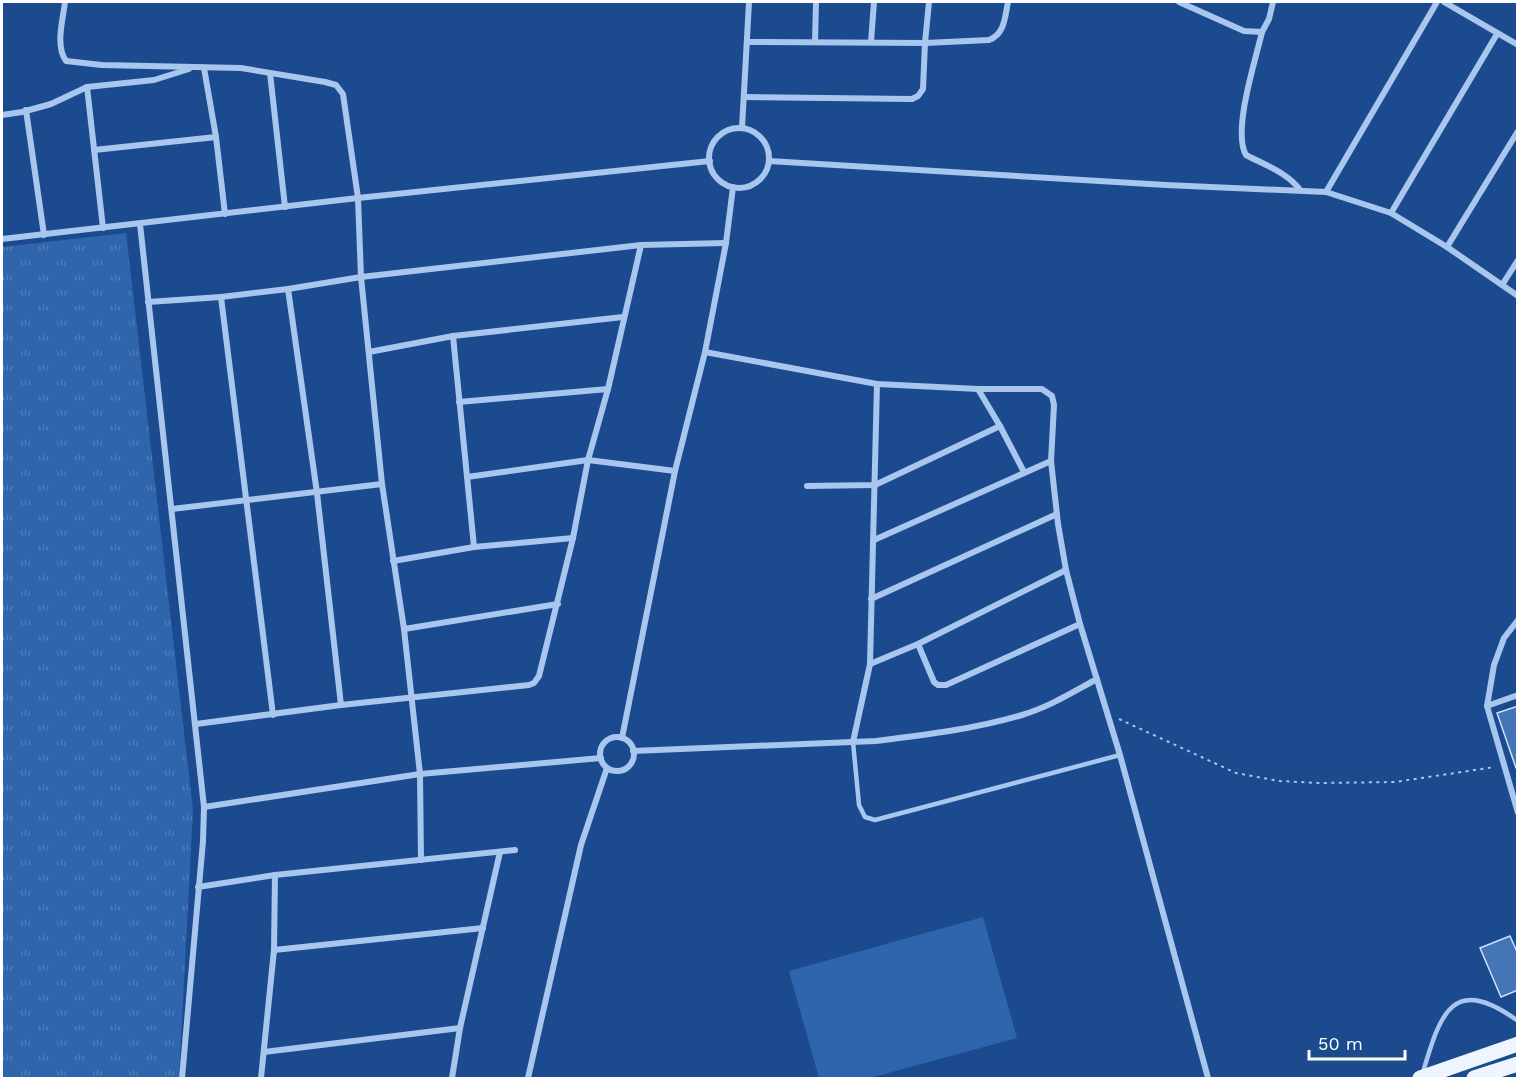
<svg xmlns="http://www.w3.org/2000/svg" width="1519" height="1080" viewBox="0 0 1519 1080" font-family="'Work Sans',sans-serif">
<defs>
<pattern id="grass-tufts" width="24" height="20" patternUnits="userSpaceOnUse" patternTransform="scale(1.5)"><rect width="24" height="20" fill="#2e65ac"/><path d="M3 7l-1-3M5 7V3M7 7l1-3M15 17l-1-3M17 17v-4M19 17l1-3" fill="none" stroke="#4d7cb8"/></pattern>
</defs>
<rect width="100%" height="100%" fill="#1b4b8e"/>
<polygon fill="url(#grass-tufts)" points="126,233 193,810 179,1078 2,1078 2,247"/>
<polygon fill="#2e65ac" points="983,917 1017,1038 870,1078 819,1078 789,971"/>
<g fill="#4475b6" stroke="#cee1fa" stroke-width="1.5">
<polygon points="1518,706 1518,768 1516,768 1497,713"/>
<polygon points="1510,936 1518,954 1518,990 1501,997 1480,948"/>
</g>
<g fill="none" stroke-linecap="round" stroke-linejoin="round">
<polyline stroke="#a8c6ee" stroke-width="2" stroke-dasharray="3 4.5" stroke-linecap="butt" points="1119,719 1236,773 1279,781 1319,783 1395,782 1495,767"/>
<g stroke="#a8c6ee" stroke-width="4.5">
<polyline points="853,742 859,805 865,817 875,820 1120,755"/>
<path d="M1423 1072C1440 1015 1452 973 1518 1021"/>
</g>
<g stroke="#a8c6ee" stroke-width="6">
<path d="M65 2C63 19 55 46 66 61L102 65 241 68 325 82 336 85 343 94 358 198 361 277 382 484 404 629 420 774 421 860"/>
<polyline points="1179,2 1244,31 1262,32 1269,19 1273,2"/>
<polyline points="1444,2 1518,45"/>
<path d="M1262 32C1256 59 1232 131 1246 155 1265 165 1288 173 1300 190"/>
<path d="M747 42 925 43 989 40C1005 34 1005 16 1008 2"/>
<polyline points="815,42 816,2"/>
<polyline points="871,42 874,2"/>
<polyline points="204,68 216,137 225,214"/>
<polyline points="270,73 285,207"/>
<polyline points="87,87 103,228"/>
<polyline points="744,97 912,99 918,96 923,89 925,43 929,2"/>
<polyline points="26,110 44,235"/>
<polyline points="2,115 22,112 51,104 87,87 154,80 189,69"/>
<polyline points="742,128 749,2"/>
<circle cx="739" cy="158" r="30"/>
<polyline points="94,150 216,137"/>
<polyline points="769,161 1166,185 1326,192 1391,213 1447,247 1518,296"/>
<polyline points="1326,192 1437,2"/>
<polyline points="1391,213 1497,34"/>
<polyline points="140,224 204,807 203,841 182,1078"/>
<polyline points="2,239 358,198 710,161"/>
<polyline points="1447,247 1518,131"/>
<polyline points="1502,285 1518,260"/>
<polyline points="288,289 317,493 341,705"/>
<polyline points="221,297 273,715"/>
<polyline points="148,302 221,297 288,289 361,277 641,245 726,243"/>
<polyline points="453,336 474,547"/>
<polyline points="369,352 453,336 623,317"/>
<polyline points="705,352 877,384 978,389 1042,389 1052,396 1054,405 1051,461 1058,524 1066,570 1080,624 1120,755 1208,1078"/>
<polyline points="978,389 1000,426 1024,472"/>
<polyline points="459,402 608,389"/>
<polyline points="467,477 588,460 675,471"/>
<polyline points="807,486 875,485 1000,426"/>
<polyline points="172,509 382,484"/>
<polyline points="874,540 1051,461"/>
<polyline points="393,561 474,547 573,538"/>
<polyline points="871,599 1057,514"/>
<polyline points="1518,620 1504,638 1494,665 1487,706 1518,813"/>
<polyline points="404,629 558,604"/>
<polyline points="918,644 934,682 938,685 946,685 1080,624"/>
<polyline points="870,664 918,644 1066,570"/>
<polyline points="1487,706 1518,695"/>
<polyline points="196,724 341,705 529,685 534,683 539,676 573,538 588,460 608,389 641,245"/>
<circle cx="617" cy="754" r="17"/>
<polyline points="622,738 675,471 705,352 726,243 733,187"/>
<polyline points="853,742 870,664 877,384"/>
<path d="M633 751 876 741C925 735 975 729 1022 715 1049 707 1073 692 1097 679"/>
<polyline points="204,807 420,774 601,758"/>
<polyline points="198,887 275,875 515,850"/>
<polyline points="274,950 483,928"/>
<polyline points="264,1052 460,1028"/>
<polyline points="261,1078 274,950 275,875"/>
<polyline points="452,1078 460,1028 500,852"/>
<polyline points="528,1078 581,845 607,768"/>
</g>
<g stroke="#eff5ff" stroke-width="15">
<polyline points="1420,1078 1518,1044"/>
<polyline points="1474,1078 1518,1064"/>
</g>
</g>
<rect width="1519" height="1080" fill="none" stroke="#ffffff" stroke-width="6"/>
<path d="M1309 1050v9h96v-9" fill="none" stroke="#ffffff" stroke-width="3"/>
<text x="1318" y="1050" font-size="18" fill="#ffffff" stroke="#1b4b8e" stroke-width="4.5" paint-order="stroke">50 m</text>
</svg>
